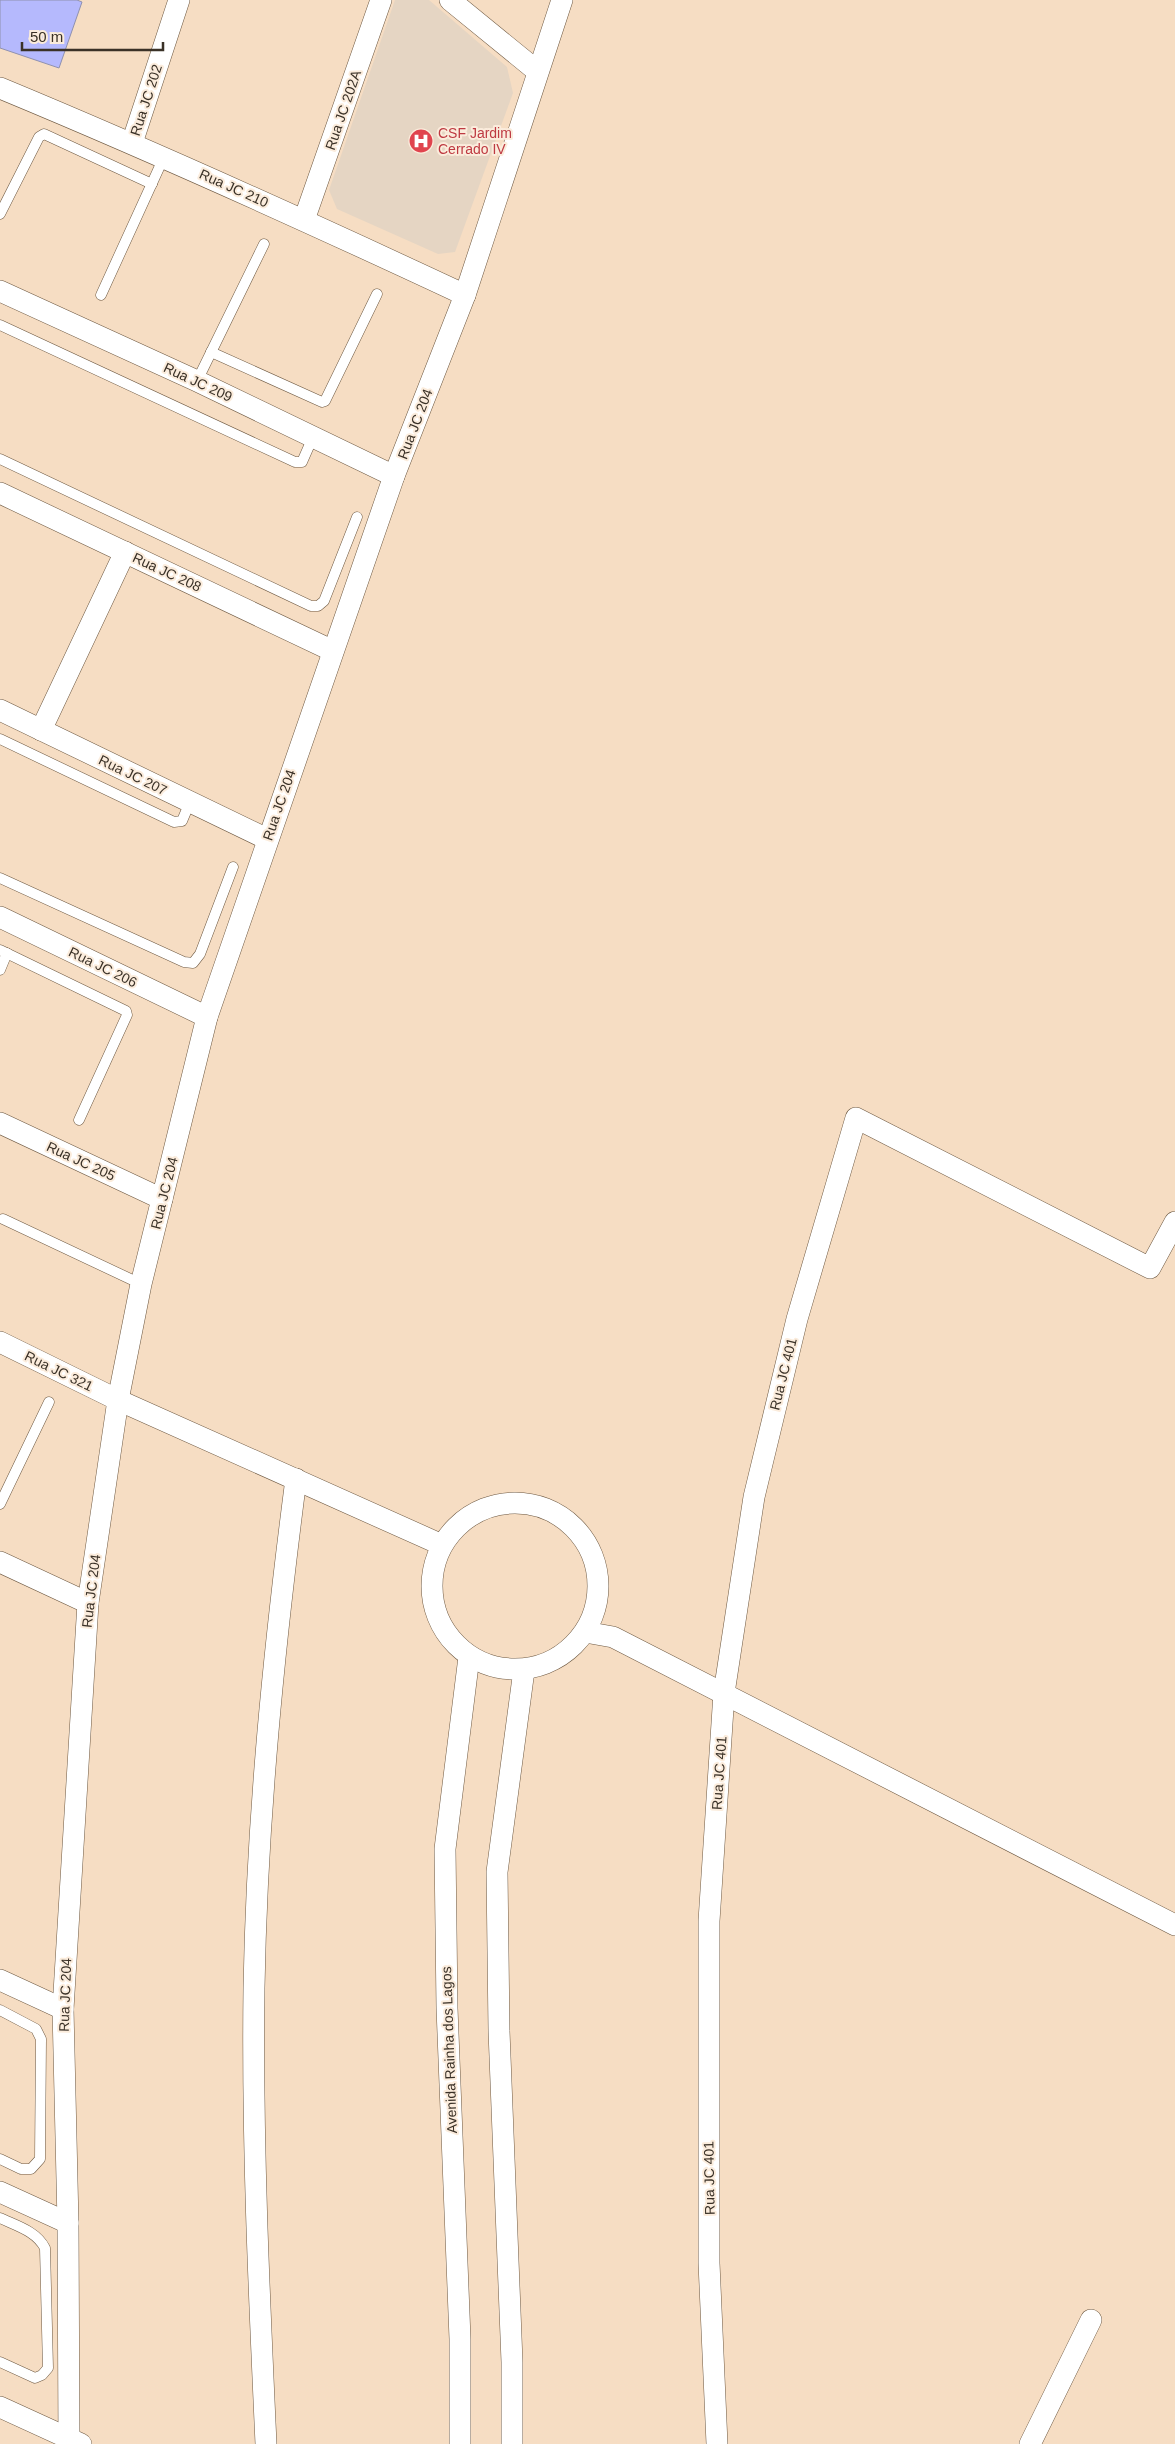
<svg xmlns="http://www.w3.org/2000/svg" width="1175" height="2444" viewBox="0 0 1175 2444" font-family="Helvetica,sans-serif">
<rect width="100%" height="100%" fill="#f6ddc3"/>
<polygon fill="#e5d5c3" points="395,0 429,0 507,67 513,93 455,252 438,254 337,209 329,190"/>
<polygon fill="#b5b9fd" stroke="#8f91af" points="0,0 77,0 82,2 59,68 0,48"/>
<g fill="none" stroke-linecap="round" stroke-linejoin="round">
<defs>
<g id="service">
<polyline points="0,214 39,137 44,134 152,184"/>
<polyline points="101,295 164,157"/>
<polyline points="0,325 295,462 302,462 313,437"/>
<polyline points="211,352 322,402 325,401 377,294"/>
<polyline points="197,381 264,244"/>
<polyline points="0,459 311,606 318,606 324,601 357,517"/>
<polyline points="0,739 174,822 182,821 190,802"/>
<polyline points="0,878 184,962 193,963 200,954 233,867"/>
<polyline points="0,950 126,1011 127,1015 79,1120"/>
<polyline points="0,970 7,953"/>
<polyline points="3,1219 141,1284"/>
<polyline points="0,1504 49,1402"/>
<polyline points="0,2010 36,2029 41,2039 40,2159 31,2169 21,2169 0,2159"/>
<path d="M0 2218C17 2226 36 2231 45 2248L48 2368 42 2375 35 2378 0 2362"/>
</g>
<g id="minor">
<polyline points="450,0 537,71"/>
<path d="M0 88C157 153 311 223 465 295"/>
<polyline points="132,143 179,0"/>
<polyline points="304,220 381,0"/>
<polyline points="0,291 197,381 394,476"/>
<polyline points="0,493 333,651"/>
<polyline points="0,710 267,839"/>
<polyline points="41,730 125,552"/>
<polyline points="0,917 207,1017"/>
<polyline points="0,1123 162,1199"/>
<polyline points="0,1342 118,1400 442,1545"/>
<circle cx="515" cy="1586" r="83"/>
<polyline points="0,1562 88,1603"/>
<polyline points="585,1632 613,1637 1175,1925"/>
<polyline points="0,1980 63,2009"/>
<polyline points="0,2192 68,2223"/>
<polyline points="0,2407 81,2444"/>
<polyline points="69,2444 68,2223 63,2009 88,1603 118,1400 141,1284 207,1017 394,476 465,295 562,0"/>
<path d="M266 2444C259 2292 252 2140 254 1988 257 1817 274 1648 296 1479"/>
<polyline points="460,2444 460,2339 447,2008 445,1849 469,1657"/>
<polyline points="512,2444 512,2362 499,2031 497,1872 524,1670"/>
<polyline points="717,2444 709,2263 709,1921 724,1693 754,1497 797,1319 856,1118 1150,1268 1175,1222"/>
<polyline points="1030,2444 1091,2320"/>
</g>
</defs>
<use href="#service" stroke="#6e5942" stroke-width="11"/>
<use href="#minor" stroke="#6e5942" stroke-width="22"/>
<use href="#service" stroke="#fff" stroke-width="10"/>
<use href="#minor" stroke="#fff" stroke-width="21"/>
</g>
<defs>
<symbol id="hospital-disc" viewBox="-11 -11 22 22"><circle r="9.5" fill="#e0444e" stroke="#fbecdc"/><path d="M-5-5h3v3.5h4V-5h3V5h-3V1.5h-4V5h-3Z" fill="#fff"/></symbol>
</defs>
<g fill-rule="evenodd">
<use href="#hospital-disc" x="407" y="127" width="28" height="28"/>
</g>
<g text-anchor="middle" stroke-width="4" stroke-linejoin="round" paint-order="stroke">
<g font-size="14" fill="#3a3127" stroke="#fbecdc">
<text transform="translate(146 100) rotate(-72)" y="5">Rua JC 202</text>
<text transform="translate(343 110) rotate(-71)" y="5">Rua JC 202A</text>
<text transform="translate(234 188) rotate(24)" y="5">Rua JC 210</text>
<text transform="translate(198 382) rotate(25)" y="5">Rua JC 209</text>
<text transform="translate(415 424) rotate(-69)" y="5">Rua JC 204</text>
<text transform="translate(167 572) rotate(25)" y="5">Rua JC 208</text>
<text transform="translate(133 775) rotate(26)" y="5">Rua JC 207</text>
<text transform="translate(279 805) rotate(-71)" y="5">Rua JC 204</text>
<text transform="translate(103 967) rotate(26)" y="5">Rua JC 206</text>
<text transform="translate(81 1161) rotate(25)" y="5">Rua JC 205</text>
<text transform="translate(164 1193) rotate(-76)" y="5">Rua JC 204</text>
<text transform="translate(59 1371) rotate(26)" y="5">Rua JC 321</text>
<text transform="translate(783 1374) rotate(-76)" y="5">Rua JC 401</text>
<text transform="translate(91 1591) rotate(-83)" y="5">Rua JC 204</text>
<text transform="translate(719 1773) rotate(-86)" y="5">Rua JC 401</text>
<text transform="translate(65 1995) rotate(-88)" y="5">Rua JC 204</text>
<text transform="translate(449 2050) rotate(-92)" y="5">Avenida Rainha dos Lagos</text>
<text transform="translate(709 2178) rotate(-91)" y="5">Rua JC 401</text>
</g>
<g font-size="14" fill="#be3a42" stroke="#fbecdc" text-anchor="start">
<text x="438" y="138">CSF Jardim<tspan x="438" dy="16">Cerrado IV</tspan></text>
</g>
</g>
<path d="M22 42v8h141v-8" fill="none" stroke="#3a3127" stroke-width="2.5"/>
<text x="30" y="42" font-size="15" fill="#3a3127" stroke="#fbecdc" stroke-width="4" paint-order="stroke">50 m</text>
</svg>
